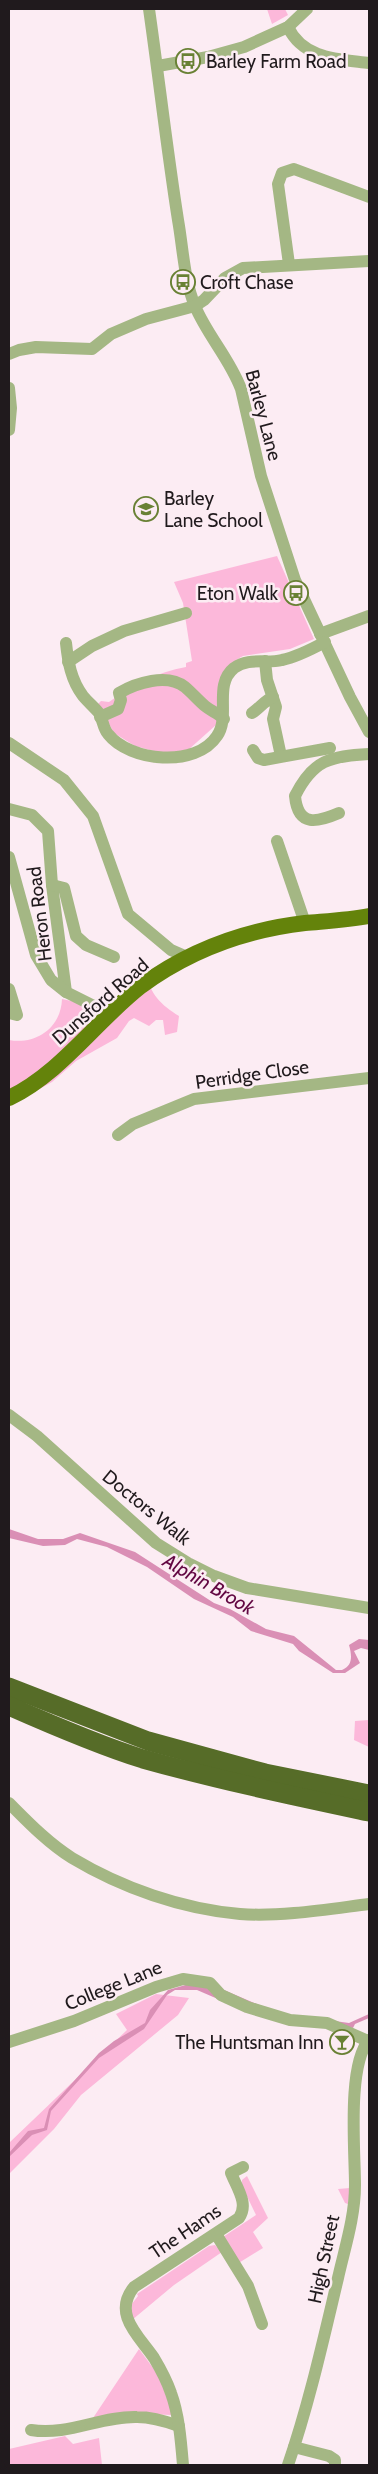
<svg xmlns="http://www.w3.org/2000/svg" width="378" height="2474" viewBox="0 0 378 2474" font-family="Cabin,sans-serif">
<rect width="100%" height="100%" fill="#fcecf3"/>
<g fill="#fcb8da">
<polygon points="267,9 285,9 288,15 272,24"/>
<path d="M277 556 314 639 290 649 243 656 236 660 216 725 187 751 165 754 135 746 114 733 98 704 101 701 109 702C133 685 157 672 186 667V663L192 661 183 603 174 582Z"/>
<path d="M146 973C150 994 161 1005 179 1016L177 1032 165 1035 163 1020H156L149 1026 134 1018 129 1021 117 1038 76 1061 52 1082 9 1106V1040C36 1045 61 1028 62 999L76 1002 97 1016 131 983Z"/>
<polygon points="369,1720 369,1747 354,1740 355,1721"/>
<polygon points="156,1994 189,1998 178,2015 81,2095 54,2129 9,2174 9,2143 127,2030 116,2014"/>
<polygon points="247,2176 268,2218 253,2232 263,2248 237,2264 223,2237 256,2215 242,2186 242,2180"/>
<polygon points="350,2188 348,2204 345,2203 338,2189"/>
<polygon points="215,2245 222,2252 174,2285 132,2320 131,2305 138,2296 137,2294 209,2246"/>
<polygon points="139,2349 159,2376 173,2415 139,2414 91,2421"/>
<polygon points="65,2436 73,2444 99,2438 102,2465 9,2465 9,2449"/>
</g>
<g fill="#da8fb5">
<path d="M9 1529 38 1539H63L80 1533 135 1552 214 1603 230 1609 266 1629 294 1636 336 1670H342C353 1665 352 1656 349 1645L359 1639 369 1640V1650L361 1648 354 1651 360 1663 345 1673H333L299 1651 293 1644 251 1631 233 1617 194 1599 147 1567 107 1547 77 1539 65 1545 43 1546 9 1538Z"/>
<polygon points="189,1984 224,1990 278,2013 349,2023 369,2014 369,2018 355,2024 353,2028 241,2009 197,1990 175,1990 167,1995 144,2029 99,2058 51,2111 47,2130 32,2135 9,2157 9,2153 28,2131 44,2128 49,2109 99,2053 114,2041 145,2023 150,2010 168,1990"/>
</g>
<g fill="none" stroke-linecap="round" stroke-linejoin="round">
<g stroke="#a4b784" stroke-width="12">
<path d="M149 9C159 79 167 150 178 220 183 248 184 280 195 306 207 335 230 359 241 389L261 476 295 580 350 697 369 732"/>
<path d="M288 27C303 59 338 59 369 63"/>
<polyline points="158,66 208,57 244,47 288,27 307,9"/>
<polyline points="289,264 278,184 282,173 294,169 369,197"/>
<polyline points="9,354 19,350 36,347 92,349 111,334 146,319 195,306 204,300 225,278 243,268 369,261"/>
<polyline points="9,388 11,408 9,430"/>
<polyline points="320,634 369,616"/>
<path d="M66 643C68 662 71 680 83 696 88 702 94 707 99 713 103 720 103 728 108 734 130 762 196 768 217 736 231 716 213 685 234 668 249 657 266 664 282 660 297 657 312 649 325 642"/>
<polyline points="265,661 267,680 276,707 273,719 281,756"/>
<polyline points="68,662 92,646 124,631 186,613"/>
<path d="M252 713C260 708 264 701 273 697"/>
<path d="M100 717 118 709 121 700 119 693C136 683 167 673 185 687 192 693 198 700 205 706 211 711 218 713 224 719"/>
<polyline points="9,743 64,780 93,816 128,914 171,950 187,957"/>
<polyline points="253,750 258,758 264,760 330,748"/>
<polyline points="9,809 32,815 48,831 52,885 66,992 110,1014"/>
<path d="M339 813C318 822 298 828 295 796 313 760 330 756 369 754"/>
<polyline points="277,841 305,923"/>
<polyline points="9,857 36,955 51,980 66,992"/>
<polyline points="52,885 64,888 76,936 86,945 114,957"/>
<polyline points="9,989 17,1015 9,1013"/>
<polyline points="118,1135 133,1124 194,1099 369,1078"/>
<polyline points="9,1415 37,1436 156,1543 188,1563 214,1576 247,1588 369,1608"/>
<path d="M9 1803C28 1822 48 1843 72 1858 122 1888 182 1909 240 1914 281 1917 329 1909 369 1904"/>
<polyline points="9,2042 74,2021 156,1987 183,1979 210,1983 221,1995 247,2007 290,2020 327,2023 368,2041"/>
<polyline points="216,2234 248,2286 262,2324"/>
<path d="M31 2430C68 2436 101 2416 137 2417 152 2417 165 2421 179 2426"/>
<polyline points="294,2447 329,2456 335,2460 335,2465"/>
<path d="M183 2465C181 2441 179 2415 171 2393 167 2381 160 2368 154 2358 139 2336 112 2314 134 2287L239 2218C249 2204 237 2188 231 2173L243 2167"/>
<path d="M288 2465C309 2404 323 2341 338 2278 345 2247 355 2217 355 2185 355 2151 347 2065 369 2040"/>
</g>
<path stroke="#64830b" stroke-width="16" d="M9 1098C61 1073 96 1021 141 986 190 950 245 930 305 923 327 921 348 920 369 916"/>
<g stroke="#566c28" stroke-width="19">
<polyline points="9,1687 148,1741 265,1773 369,1794"/>
<path d="M9 1706C52 1725 98 1745 143 1759 218 1780 294 1796 369 1812"/>
</g>
</g>
<defs>
<symbol id="bus-ring" viewBox="-11 -11 22 22"><circle r="9.5" fill="#fcecf3" stroke="#698134" stroke-width="1.5"/><path d="M-5-6H5V4H4V6H2V4H-2V6H-4V4H-5ZM-3.5-4V0h7V-4ZM-3.5 1.2v1.5H-2V1.2ZM2 1.2v1.5H3.5V1.2Z" fill="#698134"/></symbol>
<symbol id="school-ring" viewBox="-11 -11 22 22"><circle r="9.5" fill="#fcecf3" stroke="#698134" stroke-width="1.5"/><path d="M0-5L7-2L0 1L-7-2ZM-4 1L0 2.5L4 1V4Q0 6-4 4Z" fill="#698134"/></symbol>
<symbol id="bar-ring" viewBox="-11 -11 22 22"><circle r="9.5" fill="#fcecf3" stroke="#698134" stroke-width="1.5"/><path d="M-6-5H6L.8 .8V4.5H3.5V6h-7V4.5H-.8V.8Z" fill="#698134"/></symbol>
</defs>
<g fill-rule="evenodd">
<use href="#bus-ring" x="174" y="47" width="28" height="28"/>
<use href="#bus-ring" x="169" y="268" width="28" height="28"/>
<use href="#school-ring" x="132" y="495" width="28" height="28"/>
<use href="#bus-ring" x="282" y="579" width="28" height="28"/>
<use href="#bar-ring" x="328" y="2028" width="28" height="28"/>
</g>
<g text-anchor="middle" stroke-width="5" stroke-linejoin="round" paint-order="stroke">
<g font-size="19" fill="#201a1d" stroke="#fcecf3" text-anchor="start">
<text x="206" y="68">Barley Farm Road</text>
<text x="200" y="289">Croft Chase</text>
<text x="164" y="505">Barley<tspan x="164" dy="22">Lane School</tspan></text>
<text x="278" y="600" text-anchor="end">Eton Walk</text>
<text x="324" y="2049" text-anchor="end">The Huntsman Inn</text>
</g>
<g font-size="19" fill="#201a1d" stroke="#fcecf3">
<text transform="translate(264 415) rotate(75)" y="7">Barley Lane</text>
<text transform="translate(39 914) rotate(-97)" y="7">Heron Road</text>
<text transform="translate(100 1001) rotate(-41)" y="7">Dunsford Road</text>
<text transform="translate(252 1074) rotate(-8)" y="7">Perridge Close</text>
<text transform="translate(147 1507) rotate(39)" y="7">Doctors Walk</text>
<text transform="translate(113 1985) rotate(-22)" y="7">College Lane</text>
<text transform="translate(185 2231) rotate(-34)" y="7">The Hams</text>
<text transform="translate(323 2259) rotate(-78)" y="7">High Street</text>
</g>
<g font-size="20" font-style="italic" fill="#620742" stroke="#fcecf3">
<text transform="translate(209 1584) rotate(30)" y="7">Alphin Brook</text>
</g>
</g>
<rect width="378" height="2474" fill="none" stroke="#201a1d" stroke-width="20"/>
</svg>
